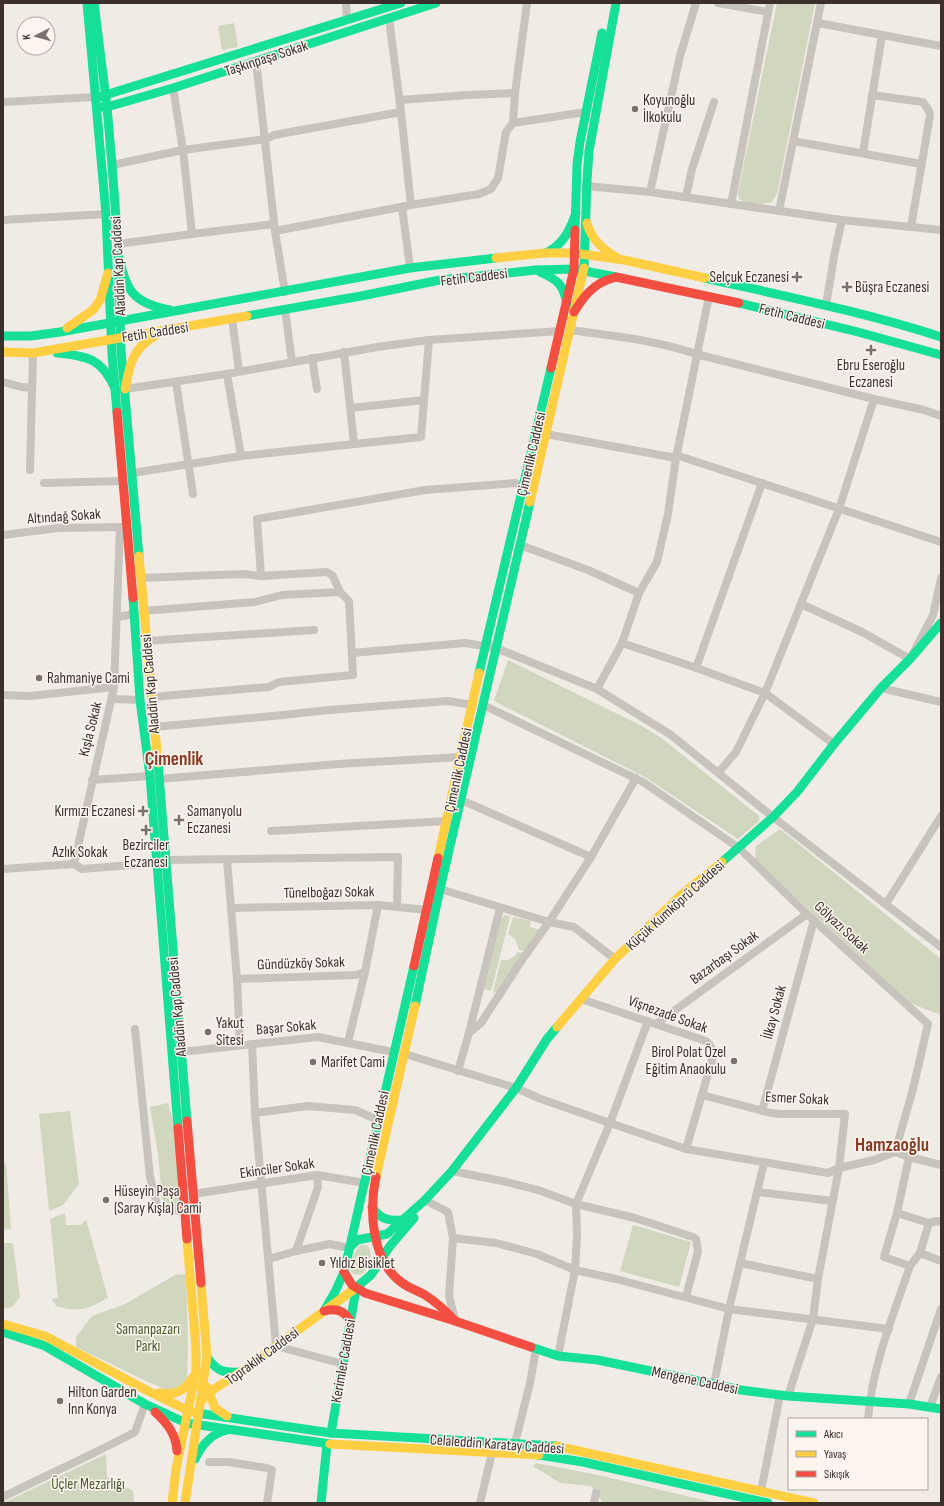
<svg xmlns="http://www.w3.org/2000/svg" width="944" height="1506" viewBox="0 0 944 1506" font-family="'Sofia Sans Condensed',sans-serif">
<rect width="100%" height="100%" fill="#f0ebe5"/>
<g fill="#d1d6bf">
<path d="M777 3H815L777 194 771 203C759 204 749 205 739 199L738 192Z"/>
<polygon points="234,23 238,47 222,50 218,26"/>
<polygon points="508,660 640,725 660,737 759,816 759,821 738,839 645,777 494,701"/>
<polygon points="780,829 941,959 941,1015 910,1003 755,860 756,846"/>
<polygon points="506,915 510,917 491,991 484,989 501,918"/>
<polygon points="513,917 531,921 530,927 540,930 526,951 519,950 515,939 508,934"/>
<path d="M518 952 524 953 497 993 493 992 501 960C509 961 513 958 518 952Z"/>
<polygon points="168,1103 177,1137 184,1208 163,1209 158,1154 150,1107"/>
<polygon points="70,1111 79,1184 63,1205 49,1211 39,1114"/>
<polygon points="6,1162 11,1229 3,1230 3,1165"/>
<path d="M65 1213 66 1225H81L86 1219 108 1298C87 1309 80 1313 56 1306L52 1299 58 1298 50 1219Z"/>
<polygon points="633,1225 691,1242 679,1287 620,1271"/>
<polygon points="3,1243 13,1243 20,1297 12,1307 3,1309"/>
<path d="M360 1245H367C377 1254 365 1284 351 1272 348 1261 354 1254 360 1245Z"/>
<polygon points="186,1274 188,1340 187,1384 173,1393 148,1382 76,1347 76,1337 92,1316 125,1304 175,1275"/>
<polygon points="106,1454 107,1477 133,1491 134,1503 3,1503"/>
<polygon points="536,1463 598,1475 716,1503 603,1503 591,1486 560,1483 533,1466"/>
</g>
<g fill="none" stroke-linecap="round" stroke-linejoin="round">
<g stroke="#c9c3be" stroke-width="8">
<polyline points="346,3 347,19"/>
<polyline points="718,3 768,12"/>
<polyline points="389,18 401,112 411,205"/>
<polyline points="818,23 941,46"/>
<polyline points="256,61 275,231 285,292"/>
<polyline points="173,88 183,150 192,234 274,224"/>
<polyline points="872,95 923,102 929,111 930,115 911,227"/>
<polyline points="400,100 468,95 515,93"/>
<polyline points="3,102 95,97"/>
<polyline points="513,123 586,112"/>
<polyline points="793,141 921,164"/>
<polyline points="863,153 882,35"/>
<polyline points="112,165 183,150 266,139 274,135 401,112"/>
<polyline points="586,186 650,192 842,220 941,230"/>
<polyline points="650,192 680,56 696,3"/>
<polyline points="686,197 692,169 714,102"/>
<polyline points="731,204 770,3"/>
<polyline points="402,207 410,268"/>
<polyline points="779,211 821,3"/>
<polyline points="3,220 106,214"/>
<polyline points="275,231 411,205 479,194 491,189 498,178 506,132 513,123 515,93 527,3"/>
<polyline points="118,244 192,234"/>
<polyline points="826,305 835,251 842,220"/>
<polyline points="285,309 292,362"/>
<polyline points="232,319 239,371"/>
<path d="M570 330C612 336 656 340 696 354L874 399 924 410 941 416"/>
<polyline points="344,352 354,443"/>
<polyline points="312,358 317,389"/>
<polyline points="227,374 241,456"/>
<polyline points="3,382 21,387 32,388"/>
<polyline points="176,382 193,494"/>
<polyline points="125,389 227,374 377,347 429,340 560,331"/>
<polyline points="351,408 424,400"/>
<polyline points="546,434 676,458"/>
<polyline points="676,455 941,542"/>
<polyline points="30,470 33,353"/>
<polyline points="132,473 241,456 421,437 429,340"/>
<polyline points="44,483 122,481"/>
<polyline points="3,535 58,528 124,527"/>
<polyline points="520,545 588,570 639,593"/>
<polyline points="261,576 257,519 425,490 515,483 523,486"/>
<polyline points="140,578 243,574 261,576 327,572 333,576 340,592 349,601 353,675 279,682 269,687 151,697"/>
<polyline points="801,604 862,632 910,659 933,615 941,578"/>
<polyline points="143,611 255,602 282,595 340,592"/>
<polyline points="117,617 135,614"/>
<polyline points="146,641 314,630"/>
<polyline points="622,643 691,666 765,693 834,744"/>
<polyline points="352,653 465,643 496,648 597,689 671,735 773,817 941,947"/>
<polyline points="696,668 762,483"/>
<polyline points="881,688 941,702"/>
<polyline points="597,689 622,643 639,593 657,562 668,514 676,458 709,296"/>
<polyline points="3,695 30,696 114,687"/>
<polyline points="112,699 140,700"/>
<polyline points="483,705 643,782 739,848 807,914 928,1024 913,1089 895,1152 874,1160 839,1168 828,1173 686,1149 610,1123 576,1204 577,1235 575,1270 558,1356"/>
<polyline points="154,727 283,715 329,710 448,701 473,705"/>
<polyline points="718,773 736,752 765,693 839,509 874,399"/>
<polyline points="159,779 338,764 461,757"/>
<polyline points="92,780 150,776"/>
<polyline points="461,800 591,857"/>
<polyline points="271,831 447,821"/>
<polyline points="165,860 398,857 397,907"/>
<polyline points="227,860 237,979 240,1045"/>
<polyline points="74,864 114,687 120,527"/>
<polyline points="3,869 74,864 82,869 156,863"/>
<polyline points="440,889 549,922 574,927 615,959"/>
<polyline points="886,904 941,816"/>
<polyline points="231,908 378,905 427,910"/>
<polyline points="237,979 356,975 365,972"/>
<path d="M581 999 706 1041C712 1046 713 1050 713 1057L686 1149"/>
<polyline points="656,1024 807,914"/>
<polyline points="135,1029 150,1177 158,1209 185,1211"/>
<polyline points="469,1033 500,908"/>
<polyline points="348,1042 365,972 378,905"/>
<polyline points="252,1044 255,1113 276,1346 343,1364"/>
<polyline points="181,1052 318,1037 393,1052"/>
<polyline points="405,1054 516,1088 541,1099 610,1123 648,1021"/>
<polyline points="458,1071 469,1033 481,1023 522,960 549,922 591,857 636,778"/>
<polyline points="702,1095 771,1113 781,1114 845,1114 839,1168 818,1279 813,1319 788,1396"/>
<polyline points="762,1111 814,920"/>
<polyline points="255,1113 308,1106 355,1110 378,1120"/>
<polyline points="895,1152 909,1157 941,1165"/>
<polyline points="909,1157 897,1213 884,1257 910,1266"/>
<polyline points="452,1171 507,1182 538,1190 576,1204 635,1218 693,1237 696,1239 698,1251 686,1297"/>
<polyline points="317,1175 318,1187 296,1251 330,1244 349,1248"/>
<polyline points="758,1192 832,1201"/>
<polyline points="193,1194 317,1175 365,1183"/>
<polyline points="425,1200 448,1212 453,1238 449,1296 455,1320"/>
<polyline points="897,1213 929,1223 937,1221 941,1222"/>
<polyline points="929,1223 920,1253 941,1261"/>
<polyline points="453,1238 496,1243 537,1254 575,1270 616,1279 729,1309 889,1329"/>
<polyline points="269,1259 296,1251"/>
<polyline points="740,1263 818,1279"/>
<polyline points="714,1384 729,1309 764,1163"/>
<polyline points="909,1404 941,1309"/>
<polyline points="930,1407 941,1377"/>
<path d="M868 1419C872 1366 893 1316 910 1266L920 1253"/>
<polyline points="515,1443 530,1383 536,1349"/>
<polyline points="209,1462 228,1462 267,1468 272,1470 267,1503"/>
<polyline points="761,1491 780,1395"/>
<path d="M3 1497C47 1475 92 1455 135 1432L145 1404"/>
<polyline points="480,1503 492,1453"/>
<polyline points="594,1503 596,1493"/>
</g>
<g stroke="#16e098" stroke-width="9">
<polyline points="87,3 106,214 112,354 117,412"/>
<polyline points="94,3 107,107 112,165 118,244 121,350 139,556"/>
<polyline points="99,97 401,3"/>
<polyline points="100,107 107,107 173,88 436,3"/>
<polyline points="575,230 577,164 580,142 602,33"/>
<path d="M118 253C126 289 131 303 170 310"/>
<path d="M546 253C563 245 570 230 576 213"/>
<polyline points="584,268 587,181 589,151 616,3"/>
<path d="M540 272C558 280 564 285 567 305"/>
<path d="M705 278C784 296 864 312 941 337"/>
<polyline points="739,303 858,332 941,355"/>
<polyline points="247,316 361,296 440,280 536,270 574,269 616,277"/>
<polyline points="3,336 31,336 60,332 410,268 496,258"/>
<path d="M57 353C90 357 101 358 116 390"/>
<polyline points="133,598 140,700 150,776 178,1128"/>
<polyline points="479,673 551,368"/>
<polyline points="158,763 187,1121"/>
<polyline points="722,862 773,817 797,792 834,744 881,688 910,659 941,623"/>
<polyline points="415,1006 440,889 530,502"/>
<path d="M372 1207C380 1219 388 1221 402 1220"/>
<polyline points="349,1248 357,1240 387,1234 425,1200 452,1171 516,1088 547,1039 557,1027"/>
<polyline points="353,1290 371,1275 390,1246 414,1218"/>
<polyline points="324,1311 335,1292 344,1272 414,966"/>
<polyline points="3,1332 45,1346 145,1404 186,1423 330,1444"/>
<polyline points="531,1347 558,1356 598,1360 741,1390 788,1396 909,1404 941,1409"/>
<path d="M207 1357C217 1372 224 1373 241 1372"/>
<polyline points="197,1413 331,1433 556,1446"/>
<polyline points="331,1433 356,1289"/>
<polyline points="539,1455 583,1462 768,1503"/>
<path d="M195 1459C202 1444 211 1434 227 1430"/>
<polyline points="321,1503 327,1444"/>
</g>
<g stroke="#ffcf43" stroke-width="9">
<path d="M587 223C591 239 602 249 616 257"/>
<polyline points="496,258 545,253 574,253 624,260 705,278"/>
<polyline points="67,328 93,310 100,300 108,273"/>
<polyline points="3,352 33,353 247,316"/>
<path d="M125 389C130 364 132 349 156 335"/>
<polyline points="530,502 584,268"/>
<polyline points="139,556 158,763"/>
<polyline points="438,858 479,673"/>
<polyline points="557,1027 615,959 681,895 722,862"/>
<polyline points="376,1177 415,1006"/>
<polyline points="3,1324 45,1336 148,1391 189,1411 197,1413"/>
<polyline points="207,1387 215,1408 227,1416"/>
<path d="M159 1393C175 1396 185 1391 193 1377"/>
<polyline points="201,1401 208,1393 242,1371 353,1290"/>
<polyline points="330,1444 539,1455"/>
<polyline points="556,1446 814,1503"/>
<polyline points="172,1503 176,1469 196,1371 196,1348 187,1239"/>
<polyline points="185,1503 207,1357 201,1283"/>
</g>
<g stroke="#f24e42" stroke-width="9">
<polyline points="616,277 739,303"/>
<path d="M574 312C584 296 594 283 613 278"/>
<polyline points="551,368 574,269 575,230"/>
<polyline points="117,412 133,598"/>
<polyline points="414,966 438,858"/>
<polyline points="187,1121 201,1283"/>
<polyline points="178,1128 187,1239"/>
<path d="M376 1177C369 1209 371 1260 401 1282 408 1288 417 1290 425 1295 436 1302 446 1311 455 1321"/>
<polyline points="344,1272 352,1285 365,1293 455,1321 531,1347"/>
<path d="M324 1311C336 1308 344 1310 350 1321"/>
<path d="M155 1412C167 1423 176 1434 177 1451"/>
</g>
</g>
<g fill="#7a716c" stroke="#fbf5ee" stroke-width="1.5">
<circle cx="635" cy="109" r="4"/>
<path d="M795 271h4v4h4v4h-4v4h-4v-4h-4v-4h4z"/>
<path d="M845 281h4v4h4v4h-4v4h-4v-4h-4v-4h4z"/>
<path d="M869 344h4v4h4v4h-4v4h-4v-4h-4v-4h4z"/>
<circle cx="39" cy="678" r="4"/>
<path d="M141 805h4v4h4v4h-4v4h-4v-4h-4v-4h4z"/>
<path d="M177 814h4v4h4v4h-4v4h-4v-4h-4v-4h4z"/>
<path d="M144 824h4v4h4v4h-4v4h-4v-4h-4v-4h4z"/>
<circle cx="208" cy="1032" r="4"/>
<circle cx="734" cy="1061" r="4"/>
<circle cx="313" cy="1062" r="4"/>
<circle cx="106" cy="1200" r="4"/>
<circle cx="322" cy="1263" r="4"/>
<circle cx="60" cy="1401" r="4"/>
</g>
<g text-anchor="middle" stroke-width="3" stroke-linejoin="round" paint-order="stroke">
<g font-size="15" fill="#3b302b" stroke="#fbf5ee">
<text transform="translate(266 58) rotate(-18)" y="5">Taşkınpaşa Sokak</text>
<text transform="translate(118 266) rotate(-93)" y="5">Aladdin Kap Caddesi</text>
<text transform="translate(474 277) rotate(-7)" y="5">Fetih Caddesi</text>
<text transform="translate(792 316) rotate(14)" y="5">Fetih Caddesi</text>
<text transform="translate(155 332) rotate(-9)" y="5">Fetih Caddesi</text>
<text transform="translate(531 454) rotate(-77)" y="5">Çimenlik Caddesi</text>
<text transform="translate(64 516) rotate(-4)" y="5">Altındağ Sokak</text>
<text transform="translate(150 684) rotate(-95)" y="5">Aladdin Kap Caddesi</text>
<text transform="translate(90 729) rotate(-76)" y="5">Kışla Sokak</text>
<text transform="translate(458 770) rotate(-78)" y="5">Çimenlik Caddesi</text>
<text x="80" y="857">Azlık Sokak</text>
<text transform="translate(329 892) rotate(-1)" y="5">Tünelboğazı Sokak</text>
<text transform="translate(675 905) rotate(-42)" y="5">Küçük Kumköprü Caddesi</text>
<text transform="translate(842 927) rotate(43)" y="5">Gölyazı Sokak</text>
<text transform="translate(724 957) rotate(-36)" y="5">Bazarbaşı Sokak</text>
<text transform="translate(301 963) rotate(-2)" y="5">Gündüzköy Sokak</text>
<text transform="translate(177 1007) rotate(-95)" y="5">Aladdin Kap Caddesi</text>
<text transform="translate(774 1012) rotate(-75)" y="5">İlkay Sokak</text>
<text transform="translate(668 1014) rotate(20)" y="5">Vişnezade Sokak</text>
<text transform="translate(286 1027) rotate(-5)" y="5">Başar Sokak</text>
<text transform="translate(797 1098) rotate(3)" y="5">Esmer Sokak</text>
<text transform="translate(375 1133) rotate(-78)" y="5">Çimenlik Caddesi</text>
<text transform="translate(277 1168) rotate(-8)" y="5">Ekinciler Sokak</text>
<text transform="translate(262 1356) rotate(-36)" y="5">Topraklık Caddesi</text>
<text transform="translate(343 1361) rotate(-80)" y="5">Kerimler Caddesi</text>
<text transform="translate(695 1380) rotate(12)" y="5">Mengene Caddesi</text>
<text transform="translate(497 1444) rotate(4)" y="5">Celaleddin Karatay Caddesi</text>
</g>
<g font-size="15" fill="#3b302b" stroke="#fbf5ee" text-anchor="start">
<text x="643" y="105">Koyunoğlu<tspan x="643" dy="17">İlkokulu</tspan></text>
<text x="789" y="282" text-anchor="end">Selçuk Eczanesi</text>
<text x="855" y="292">Büşra Eczanesi</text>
<text x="871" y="370" text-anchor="middle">Ebru Eseroğlu<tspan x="871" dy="17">Eczanesi</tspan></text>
<text x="47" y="683">Rahmaniye Cami</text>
<text x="135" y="816" text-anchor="end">Kırmızı Eczanesi</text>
<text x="187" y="816">Samanyolu<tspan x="187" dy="17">Eczanesi</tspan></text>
<text x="146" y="850" text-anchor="middle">Bezirciler<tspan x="146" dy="17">Eczanesi</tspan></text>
<text x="216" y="1028">Yakut<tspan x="216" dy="17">Sitesi</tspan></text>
<text x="726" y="1057" text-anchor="end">Birol Polat Özel<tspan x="726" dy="17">Eğitim Anaokulu</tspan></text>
<text x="321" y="1067">Marifet Cami</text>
<text x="114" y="1196">Hüseyin Paşa<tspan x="114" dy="17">(Saray Kışla) Cami</tspan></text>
<text x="330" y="1268">Yıldız Bisiklet</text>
<text x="68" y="1397">Hilton Garden<tspan x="68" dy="17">Inn Konya</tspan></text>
</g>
<g font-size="15" fill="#4a5a2e" stroke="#fbf5ee">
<text x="148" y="1334">Samanpazarı<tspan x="148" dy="17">Parkı</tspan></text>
<text x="88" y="1489">Üçler Mezarlığı</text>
</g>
<g font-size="19" font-weight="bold" fill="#8c3b22" stroke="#fbf5ee">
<text x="174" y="765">Çimenlik</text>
<text x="892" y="1151">Hamzaoğlu</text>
</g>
</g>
<rect width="944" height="1506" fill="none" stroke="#3b302b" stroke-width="8"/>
<rect x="788" y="1418" width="140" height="72" fill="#fbf5ee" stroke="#aea6a0"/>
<rect x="796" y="1431" width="20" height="6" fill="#16e098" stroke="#aea6a0"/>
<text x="824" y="1438" font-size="12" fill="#3b302b">Akıcı</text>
<rect x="796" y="1451" width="20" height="6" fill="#ffcf43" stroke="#aea6a0"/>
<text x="824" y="1458" font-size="12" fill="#3b302b">Yavaş</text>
<rect x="796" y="1471" width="20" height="6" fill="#f24e42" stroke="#aea6a0"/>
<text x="824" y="1478" font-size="12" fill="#3b302b">Sıkışık</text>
<g transform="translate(36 36) rotate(264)"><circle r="19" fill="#fbf5ee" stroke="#aea6a0"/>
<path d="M0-3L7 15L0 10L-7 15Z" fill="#7a716c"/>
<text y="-6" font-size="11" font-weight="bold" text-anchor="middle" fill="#3b302b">K</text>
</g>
</svg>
